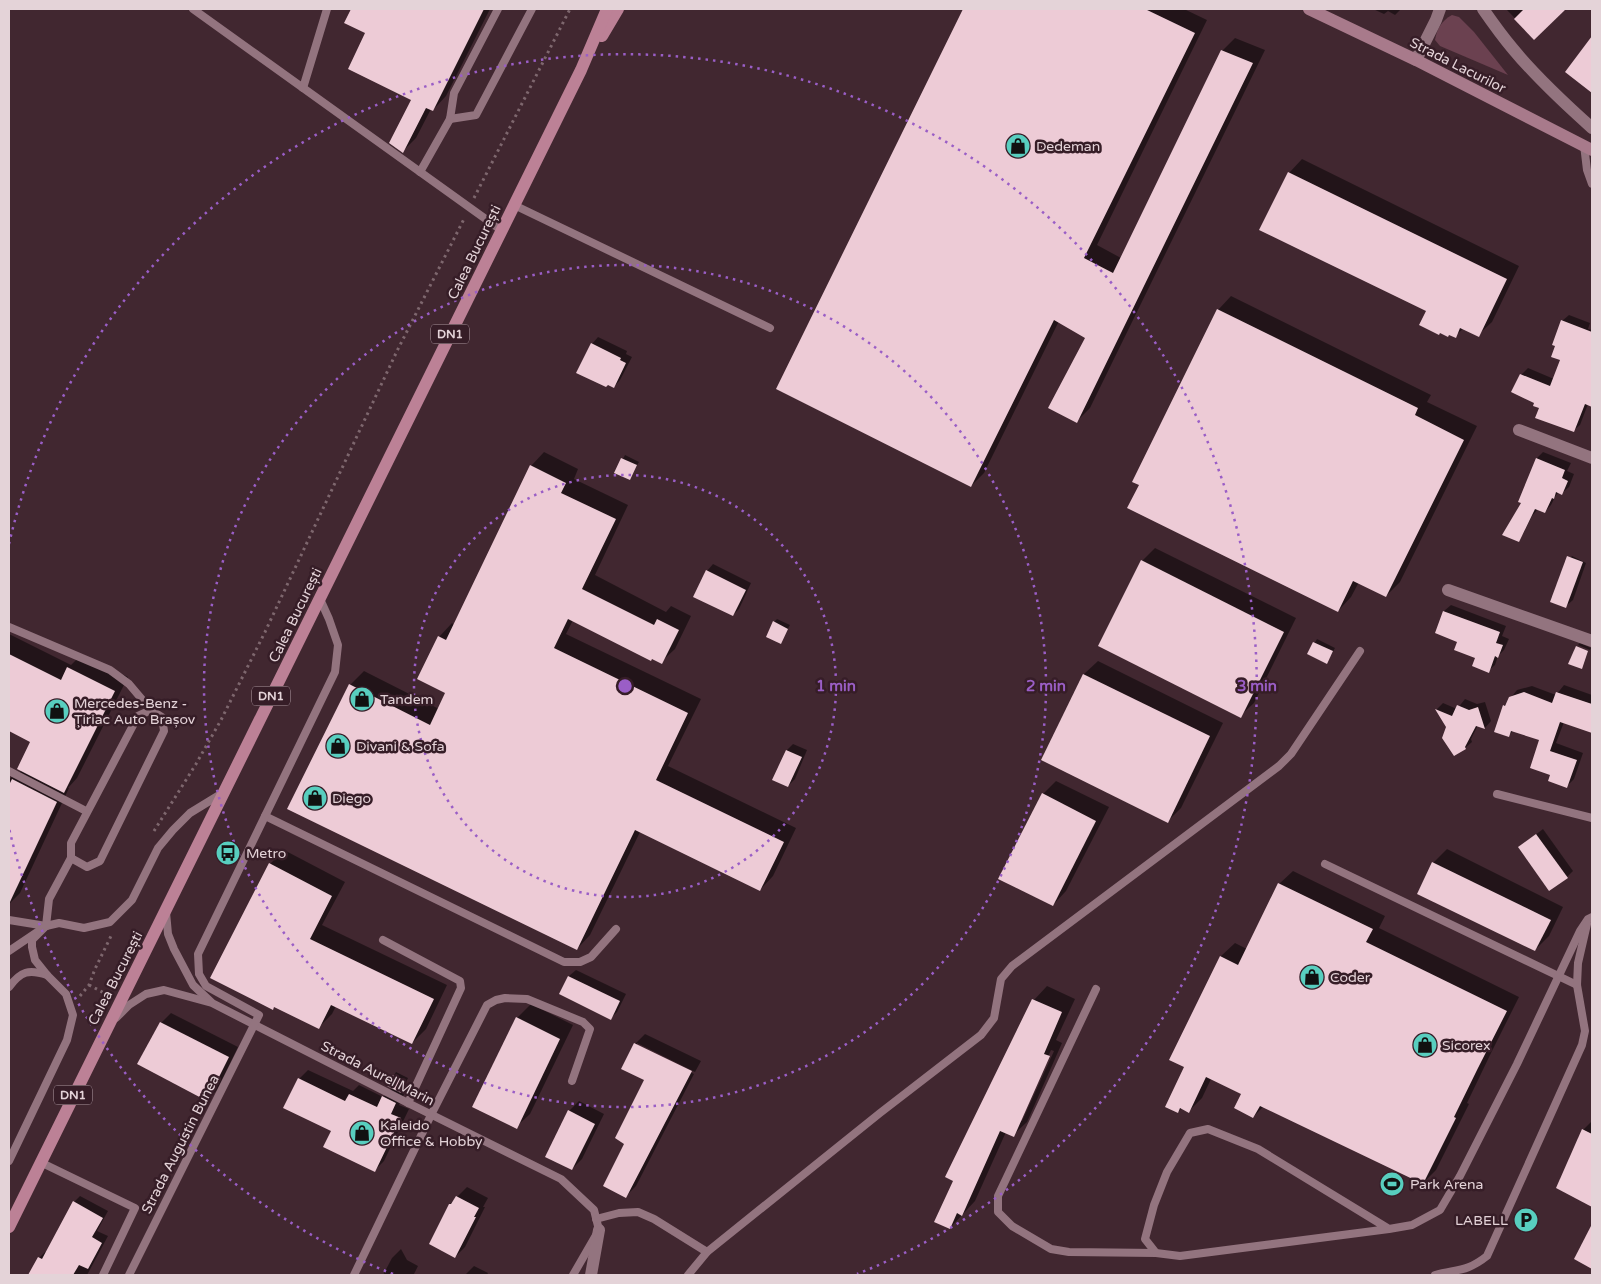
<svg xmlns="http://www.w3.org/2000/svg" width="1601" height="1284" viewBox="0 0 1601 1284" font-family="'Varela Round',sans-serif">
<rect width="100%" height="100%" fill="#412730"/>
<path fill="#6b4150" d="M1452 15 1459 17 1474 32 1508 75 1440 46 1435 40C1437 29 1441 21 1452 15Z"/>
<g fill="#0007" fill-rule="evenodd">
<polygon points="352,9 490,9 446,96 433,110 431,109 416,138 403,151 413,99 367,32 346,22"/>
<polygon points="964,9 1184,9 1207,20 1097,245 1121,258 1222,51 1235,38 1265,50 1090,408 1077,421 1087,337 1059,321 984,473 971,486 777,389"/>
<polygon points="1373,9 1401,9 1395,15 1388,11 1384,14"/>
<polygon points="1506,9 1552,9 1558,15 1534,38"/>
<polygon points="1592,38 1592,91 1567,72"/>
<polygon points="1302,159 1519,266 1492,322 1478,335 1464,328 1455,336 1289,173"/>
<polygon points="1231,296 1431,395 1427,402 1477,426 1400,582 1386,596 1359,582 1351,597 1338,611 1218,310"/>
<polygon points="1569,315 1590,323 1588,329 1592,330 1592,406 1588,404 1580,425 1573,431 1540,408 1536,402 1521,375 1528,368 1554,379 1562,360 1562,321"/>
<polygon points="598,337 627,351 626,354 632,357 620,380 614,387 592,344"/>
<polygon points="544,452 578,469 574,479 628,505 595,575 666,612 671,606 691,616 675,649 661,662 573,620 566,634 701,699 668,766 796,828 773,876 760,890 640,832 590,935 577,949 350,685 364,671 439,709 447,693 439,637 452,623 454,625 531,466"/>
<polygon points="1543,452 1571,463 1567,471 1574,474 1569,487 1562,493 1559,492 1556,495 1551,505 1545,512 1538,509 1532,516 1523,534 1517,540 1522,502 1519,501 1537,458"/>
<polygon points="625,455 639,462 629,479 616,472"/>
<polygon points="1155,548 1296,618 1254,703 1240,716 1142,561"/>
<polygon points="1572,556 1586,563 1573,600 1566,606 1566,562"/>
<polygon points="713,564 751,583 739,609 733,615 707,571"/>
<polygon points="1451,605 1506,626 1502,636 1509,639 1504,650 1498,656 1495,665 1488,671 1459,641 1436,632 1444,611"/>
<polygon points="777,619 790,625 780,642 774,622"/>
<polygon points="9,634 71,665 82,654 128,677 77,778 68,788 69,788 20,893 9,904 9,780 17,771 20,772 22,770 32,741 9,730"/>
<polygon points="1317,639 1335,648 1327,662 1308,654"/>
<polygon points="1580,643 1591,648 1590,650 1578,645"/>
<polygon points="1098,661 1223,723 1181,808 1168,821 1043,760 1084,674"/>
<polygon points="1564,685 1592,695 1592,732 1564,722 1556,743 1583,753 1574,779 1567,786 1552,775 1541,739 1514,730 1509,735 1504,706 1517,690 1532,686 1556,695"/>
<polygon points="1465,699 1477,704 1485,702 1491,721 1485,728 1478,725 1471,739 1472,742 1465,748 1447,727 1437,709 1443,703 1457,709"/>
<polygon points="793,744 807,750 795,779 788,786 787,750"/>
<polygon points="1056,781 1109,807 1066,891 1053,905 1043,794"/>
<polygon points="1543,829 1573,871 1567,877 1520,847"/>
<polygon points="1447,849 1563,907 1549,936 1535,950 1433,863"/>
<polygon points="284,850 345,882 322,925 447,985 426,1029 412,1043 336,1006 332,1014 319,1027 275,1006 272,1009 270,864"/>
<polygon points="1293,871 1385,916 1379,928 1519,997 1491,1053 1467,1103 1469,1104 1436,1170 1423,1183 1264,1106 1253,1117 1242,1094 1211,1079 1202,1098 1189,1111 1182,1108 1178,1112 1186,1066 1171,1059 1221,956 1235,943 1247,949 1279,884"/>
<polygon points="576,970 626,994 617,1012 611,1018 561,994 569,976"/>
<path d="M1047 986 1075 999 1056 1040 1062 1043 1027 1122 1013 1135 1006 1132 975 1201 950 1228 1034 1000ZM1051 1050 1054 1051 1022 1121H1020Z"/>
<polygon points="531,1004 573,1025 530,1114 516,1127 517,1018"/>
<polygon points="171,1013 238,1047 217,1090 207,1100 161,1023"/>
<polygon points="645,1034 701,1061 695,1072 637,1043 637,1046 694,1074 636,1186 626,1196 626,1143 646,1079 635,1044"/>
<polygon points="308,1070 353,1091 359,1085 383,1097 393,1087 388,1085 396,1072 408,1078 403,1089 400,1092 404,1094 399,1105 409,1109 384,1161 375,1170 333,1131 299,1079"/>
<polygon points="579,1101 604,1114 582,1159 572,1169 569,1111"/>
<polygon points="1592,1121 1592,1205 1557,1188 1583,1130"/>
<polygon points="467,1187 488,1198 483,1207 485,1207 465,1247 455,1257 450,1204"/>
<polygon points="80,1196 108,1211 97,1231 108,1236 87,1275 30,1275 39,1258 45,1252 47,1253 74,1202"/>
<polygon points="401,1249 407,1260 418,1266 414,1274 417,1275 383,1275 392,1258"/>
<polygon points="474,1266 488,1273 487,1275 465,1275"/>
</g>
<g fill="#edcbd6">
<polygon points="351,9 484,9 433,111 426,108 403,153 389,143 411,100 348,69 365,33 344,23"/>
<polygon points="963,9 1145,9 1195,33 1084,258 1113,273 1221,50 1253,63 1077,423 1048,408 1085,338 1054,320 971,487 776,389"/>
<polygon points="1524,9 1566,9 1534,40 1514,19"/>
<polygon points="1592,36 1592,93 1565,72"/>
<polygon points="1288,172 1507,279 1479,337 1460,328 1456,338 1449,335 1448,337 1440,333 1439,335 1419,325 1426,311 1259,230"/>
<polygon points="1217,309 1418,408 1415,415 1464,440 1386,597 1353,581 1338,612 1127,508 1139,485 1132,482"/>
<polygon points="1561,320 1592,332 1592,407 1585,404 1574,432 1535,418 1539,408 1533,406 1534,403 1511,392 1520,374 1550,386 1560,360 1551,357 1555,346 1552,345"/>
<polygon points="591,343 621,358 620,360 626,363 614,388 608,385 606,387 576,373"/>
<polygon points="621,458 637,465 630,480 614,473"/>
<polygon points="1536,458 1565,470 1562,478 1568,481 1562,495 1556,492 1554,499 1552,498 1545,513 1535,509 1519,542 1502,535 1521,503 1518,502"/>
<polygon points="530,465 566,483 561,493 616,519 582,589 654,625 657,619 679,630 662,664 652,659 651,661 568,619 554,648 688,713 656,780 784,842 760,891 635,830 577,950 287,809 349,684 430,725 445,693 417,679 438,636 446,640"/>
<polygon points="1567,556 1583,562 1566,608 1550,602"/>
<polygon points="1141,560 1284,632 1241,718 1098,646"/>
<polygon points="706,570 746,590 733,616 693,597"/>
<polygon points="1443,611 1500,632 1496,643 1503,645 1498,658 1495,656 1489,673 1472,666 1475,658 1454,650 1457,642 1435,633"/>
<polygon points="773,621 788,629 781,644 766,637"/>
<polygon points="1313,642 1333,651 1327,664 1307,654"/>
<polygon points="1576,646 1588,651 1582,669 1568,664"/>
<polygon points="9,654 61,680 67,667 115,691 64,793 17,769 30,742 9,731"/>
<polygon points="1083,674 1210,736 1168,823 1041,760"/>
<polygon points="1524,692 1552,703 1556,692 1592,704 1592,733 1560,722 1550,751 1577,760 1567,788 1548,781 1550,775 1530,768 1539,740 1511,731 1509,737 1494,732 1503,705 1505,706 1509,697"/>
<polygon points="1457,705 1469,710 1478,707 1485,729 1476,726 1465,747 1466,749 1454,756 1442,738 1446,727 1435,709 1452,716"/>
<polygon points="786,750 802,757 788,787 772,780"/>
<polygon points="12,779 57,802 9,904 9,785"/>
<polygon points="1042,793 1096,821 1053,906 998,879"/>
<polygon points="1536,834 1568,878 1549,891 1518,847"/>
<polygon points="1432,862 1551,920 1535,951 1417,894"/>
<polygon points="269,863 332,896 310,939 434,999 412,1044 331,1005 319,1029 274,1007 273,1010 210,978"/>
<polygon points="1278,883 1373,929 1366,942 1507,1011 1478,1068 1454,1117 1456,1118 1423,1184 1260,1106 1253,1118 1234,1108 1241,1094 1206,1077 1189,1113 1180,1108 1178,1113 1165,1107 1184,1067 1169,1060 1220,956 1238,965"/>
<polygon points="568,976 620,1001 611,1020 559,994"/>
<polygon points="1032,999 1062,1012 1044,1054 1050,1056 1014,1137 1000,1131 962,1216 957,1213 950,1229 934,1222 953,1181 945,1177"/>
<polygon points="516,1017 560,1039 517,1129 472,1107"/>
<polygon points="160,1022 229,1057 207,1101 137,1064"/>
<polygon points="634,1043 692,1071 626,1198 603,1186 624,1144 615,1138 644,1080 621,1069"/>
<polygon points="392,1075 406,1081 401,1093 387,1086"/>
<polygon points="298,1078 345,1101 349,1094 377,1107 382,1096 396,1103 391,1114 401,1118 375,1172 323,1147 331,1131 283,1108"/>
<polygon points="568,1110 595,1124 572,1170 545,1157"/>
<polygon points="1582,1129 1592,1134 1592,1207 1556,1188"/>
<polygon points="456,1196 479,1208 474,1217 476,1217 455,1258 429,1244 449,1204 451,1204"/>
<polygon points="73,1201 103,1218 92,1237 102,1243 88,1269 79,1265 73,1275 28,1275 38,1257 42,1259"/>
<polygon points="1592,1224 1592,1269 1574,1259"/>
</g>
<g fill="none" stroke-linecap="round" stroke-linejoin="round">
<g stroke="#7e676e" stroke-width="3" stroke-dasharray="2.5 4" stroke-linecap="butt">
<polyline points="474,198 570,9"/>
<polyline points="154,831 196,764 221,720 265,632 397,351 465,217"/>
<polyline points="89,985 108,995"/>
<polyline points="80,996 89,985 95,969 112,934"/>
</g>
<g stroke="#93747f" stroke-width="8">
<polyline points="193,9 501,230"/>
<polyline points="303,88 327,9"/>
<polyline points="450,119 476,115 532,9"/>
<polyline points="1584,145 1587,170 1592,184"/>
<polyline points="420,172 450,119 454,93 498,9"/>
<polyline points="514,205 770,328"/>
<polyline points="9,627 110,670 129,684 151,710"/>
<polyline points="9,771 86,811"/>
<polyline points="1497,794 1592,818"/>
<polyline points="265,816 564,962 580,962 591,957 616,929"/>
<polyline points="1325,864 1577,985"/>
<polyline points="166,912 168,934 174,949 193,985 211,1002"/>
<polyline points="9,920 46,926"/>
<polyline points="383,940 460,981 461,988 408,1103"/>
<polyline points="9,951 46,926 59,923 84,928 110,922 132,900 158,848 173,830 190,813 221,794"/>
<path d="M9 987C21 971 29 969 47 975"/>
<polyline points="1096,989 998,1196 998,1212 1012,1226 1051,1249 1069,1252 1156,1253"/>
<polyline points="116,1018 129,1005 146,994 164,990 212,1003 408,1103 561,1179 594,1210 599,1230 573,1275"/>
<polyline points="9,1161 67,1040 73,1015 66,994 47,975 35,960 32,947 32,940 46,926 49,899 71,858 71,843 138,716 151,710 162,717 164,731 100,861 87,867 71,858"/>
<polyline points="40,1162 135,1208 103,1275"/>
<polyline points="596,1219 619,1213 638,1212 654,1219 707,1252"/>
<polyline points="1389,1229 1180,1256 1156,1253 1145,1239 1154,1205 1167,1172 1190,1133 1208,1129 1258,1149 1389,1229 1412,1225 1440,1210 1460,1176 1517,1064 1580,931 1588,919 1592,917"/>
<polyline points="129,1275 259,1015 206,986 199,974 198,954 335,672 338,645 329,619 320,599"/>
<polyline points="354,1275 431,1115 487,1005 496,1000 505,998 527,999 583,1022 590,1029 572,1081"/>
<polyline points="688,1275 707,1252 880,1113 981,1035 994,1018 1001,979 1012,966 1279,766 1291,754 1360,651"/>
<path d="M1435 1275C1457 1269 1467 1272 1487 1256L1582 1045 1585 1031 1577 985 1578 963 1587 924"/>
</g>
<g stroke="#93747f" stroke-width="12">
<path d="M1483 9C1492 22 1502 36 1513 49 1537 78 1564 103 1592 128"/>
<polyline points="1416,60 1436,20 1440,9"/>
<polyline points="1519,430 1592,458"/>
<polyline points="1448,590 1592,641"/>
<polyline points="591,1275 599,1230"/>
</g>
<polyline stroke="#a87a8b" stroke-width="12" points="1309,9 1416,60 1592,150"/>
<g stroke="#bc8196" stroke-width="12">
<polyline points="602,36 618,9"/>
<polyline points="9,1227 581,70 607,9"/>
</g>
</g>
<g fill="none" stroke="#9a5ec6" stroke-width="2.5" stroke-dasharray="2.5 5">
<circle cx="625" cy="686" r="211"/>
<circle cx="625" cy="686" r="421"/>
<path d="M393 1274A632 632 0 0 1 9 828M9 544A632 632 0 1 1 857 1274"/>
</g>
<defs>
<symbol id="shop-disc" viewBox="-11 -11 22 22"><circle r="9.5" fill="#58cebf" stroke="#361d27"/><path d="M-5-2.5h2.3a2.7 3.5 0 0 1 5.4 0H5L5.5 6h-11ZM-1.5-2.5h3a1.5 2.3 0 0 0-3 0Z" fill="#111"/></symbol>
<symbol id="bus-disc" viewBox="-11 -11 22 22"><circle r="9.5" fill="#58cebf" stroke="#361d27"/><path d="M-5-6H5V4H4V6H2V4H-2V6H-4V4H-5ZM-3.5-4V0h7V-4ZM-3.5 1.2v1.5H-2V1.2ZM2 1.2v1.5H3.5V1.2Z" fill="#111"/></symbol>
<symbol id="stadium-disc" viewBox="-11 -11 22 22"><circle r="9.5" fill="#58cebf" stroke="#361d27"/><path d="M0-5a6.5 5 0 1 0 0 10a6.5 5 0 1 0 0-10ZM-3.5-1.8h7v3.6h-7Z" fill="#111"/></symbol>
<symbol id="parking-disc" viewBox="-11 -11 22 22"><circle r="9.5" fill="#58cebf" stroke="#361d27"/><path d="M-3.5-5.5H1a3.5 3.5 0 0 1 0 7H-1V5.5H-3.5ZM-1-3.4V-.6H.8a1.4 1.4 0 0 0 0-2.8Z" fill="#111"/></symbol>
</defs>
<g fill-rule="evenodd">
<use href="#shop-disc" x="1004" y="132" width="28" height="28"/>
<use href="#shop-disc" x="348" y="685" width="28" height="28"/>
<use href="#shop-disc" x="43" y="697" width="28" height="28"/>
<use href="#shop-disc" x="324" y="732" width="28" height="28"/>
<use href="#shop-disc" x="301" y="784" width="28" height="28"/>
<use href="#bus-disc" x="214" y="839" width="28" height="28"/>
<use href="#shop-disc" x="1298" y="963" width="28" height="28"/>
<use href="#shop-disc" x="1411" y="1031" width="28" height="28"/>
<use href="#shop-disc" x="348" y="1119" width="28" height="28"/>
<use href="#stadium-disc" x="1378" y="1170" width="28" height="28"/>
<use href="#parking-disc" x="1512" y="1206" width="28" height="28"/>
</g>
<g text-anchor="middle" stroke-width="5" stroke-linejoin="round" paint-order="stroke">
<g fill="#361d27" stroke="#b09ca3" stroke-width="1">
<rect x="431" y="324.5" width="38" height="19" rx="4"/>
<rect x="252" y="686.5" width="38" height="19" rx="4"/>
<rect x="54" y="1085.5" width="38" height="19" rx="4"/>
</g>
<g font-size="12" font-weight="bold" fill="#e4d3d8">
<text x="450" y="338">DN1</text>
<text x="271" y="700">DN1</text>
<text x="73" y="1099">DN1</text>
</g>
<g font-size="14" fill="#e4d3d8" stroke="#361d27">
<text transform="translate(1458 65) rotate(27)" y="5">Strada Lacurilor</text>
<text transform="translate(474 252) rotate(-64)" y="5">Calea București</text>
<text transform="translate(295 615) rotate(-64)" y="5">Calea București</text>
<text transform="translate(115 978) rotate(-63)" y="5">Calea București</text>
<text transform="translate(378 1073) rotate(27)" y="5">Strada Aurel Marin</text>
<text transform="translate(180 1144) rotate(-63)" y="5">Strada Augustin Bunea</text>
</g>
<g font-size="14" fill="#e4d3d8" stroke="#361d27" text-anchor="start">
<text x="1036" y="151">Dedeman</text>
<text x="380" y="704">Tandem</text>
<text x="74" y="708">Mercedes-Benz -<tspan x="74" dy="16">Țiriac Auto Brașov</tspan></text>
<text x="356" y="751">Divani &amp; Sofa</text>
<text x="332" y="803">Diego</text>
<text x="246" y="858">Metro</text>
<text x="1330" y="982">Coder</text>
<text x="1442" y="1050">Sicorex</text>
<text x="380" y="1130">Kaleido<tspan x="380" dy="16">Office &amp; Hobby</tspan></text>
<text x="1410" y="1189">Park Arena</text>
<text x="1508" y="1225" text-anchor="end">LABELL</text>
</g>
</g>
<circle cx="625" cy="686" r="8" fill="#9a5ec6" stroke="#361d27" stroke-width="2.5"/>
<g font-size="15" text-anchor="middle" font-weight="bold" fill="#9a5ec6" stroke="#361d27" stroke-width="5" stroke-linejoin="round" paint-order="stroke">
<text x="836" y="691">1 min</text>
<text x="1046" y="691">2 min</text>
<text x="1257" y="691">3 min</text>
</g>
<rect width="1601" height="1284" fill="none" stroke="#e4d3d8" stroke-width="20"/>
</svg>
